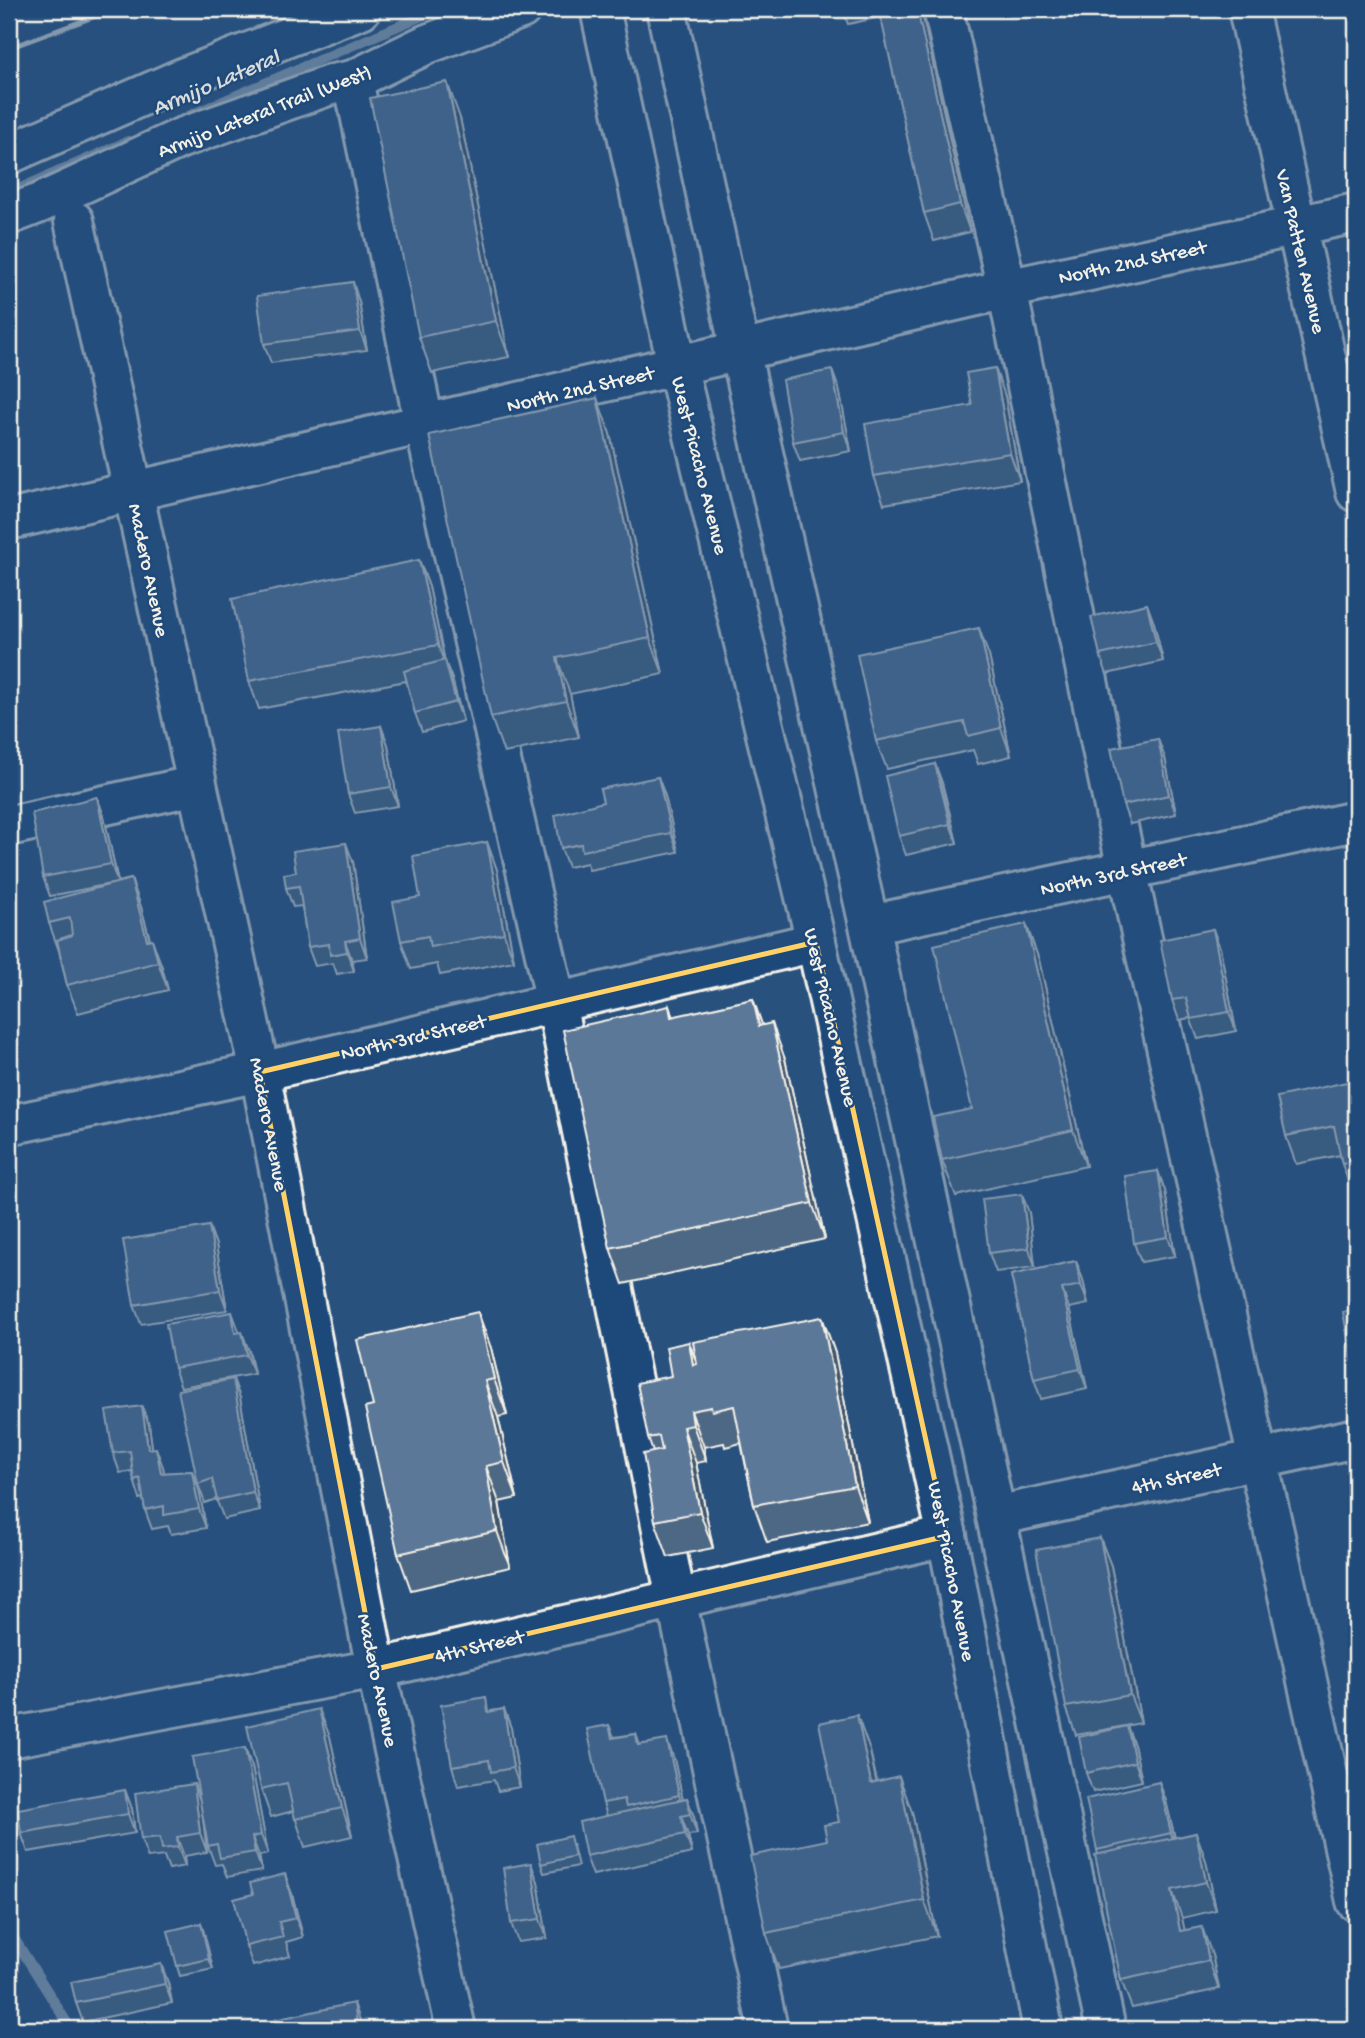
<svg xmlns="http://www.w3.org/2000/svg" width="1365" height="2038" viewBox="0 0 1365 2038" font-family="'Gochi Hand',sans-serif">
<rect width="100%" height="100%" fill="#28517e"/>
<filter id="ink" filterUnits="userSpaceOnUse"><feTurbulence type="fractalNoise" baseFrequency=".0143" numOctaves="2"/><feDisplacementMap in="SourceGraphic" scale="14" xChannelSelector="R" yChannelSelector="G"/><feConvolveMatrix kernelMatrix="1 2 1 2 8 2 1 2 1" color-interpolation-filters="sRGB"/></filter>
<g filter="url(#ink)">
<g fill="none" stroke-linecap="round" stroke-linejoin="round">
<g stroke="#a4b2be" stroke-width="10">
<polyline points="188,116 438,9"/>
<polyline points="9,193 128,141"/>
<polyline points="9,1930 71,2029"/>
</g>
<defs>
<g id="minor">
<polyline points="943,9 1007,289 1127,870 1356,1901"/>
<polyline points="1248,9 1356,492"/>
<polyline points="353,80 424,423 556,1002 676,1599 768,2029"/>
<polyline points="9,154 185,77 361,9"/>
<polyline points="9,215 40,203 181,138 333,84 353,80 427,44 521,9"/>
<polyline points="74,221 260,1072 376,1669 456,2029"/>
<polyline points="9,520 1007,289 1356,213"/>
<polyline points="9,826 197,785"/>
<polyline points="869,925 1356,821"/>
<polyline points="9,1125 260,1072 816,942"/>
<polyline points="996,1516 1356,1438"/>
<polyline points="9,1738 376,1669 947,1536"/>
</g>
<g id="major">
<polyline points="600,9 677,365 816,942 947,1536 1043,2029"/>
<polyline points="666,9 740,350 869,925 1106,2029"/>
</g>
</defs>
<use href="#minor" stroke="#f4f1e8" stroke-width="44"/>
<use href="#major" stroke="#f4f1e8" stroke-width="44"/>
<use href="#minor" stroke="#1f4a7a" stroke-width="38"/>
<use href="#major" stroke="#1f4a7a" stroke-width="38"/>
<polyline stroke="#f4f1e8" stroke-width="5" points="9,48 115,9"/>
</g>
<g fill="#4e6784" stroke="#f4f1e8" stroke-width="2">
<polygon points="813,9 921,9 970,232 934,241 924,213 881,17 848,24 843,11 816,17"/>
<polygon points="460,118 509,357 432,373 419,337"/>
<polygon points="359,302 367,350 271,363 264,344"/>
<polygon points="839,389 851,451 800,461 793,442"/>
<polygon points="1005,396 1020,481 884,504 874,476 972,405"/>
<polygon points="597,398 610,434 663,674 570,694 579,737 504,753 491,717"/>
<polygon points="419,560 429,587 445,662 452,679 463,721 422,732 415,713 406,681 259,709 249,681"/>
<polygon points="1154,623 1163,661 1107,674 1100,655"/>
<polygon points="989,656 1011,756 978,764 973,750 887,769 876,741"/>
<polygon points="381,726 388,745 398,806 355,813 348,794"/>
<polygon points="1165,758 1176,814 1130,824 1123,805"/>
<polygon points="935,764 942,783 957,843 906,855 899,836"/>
<polygon points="658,777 665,796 678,852 589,870 587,863 568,867 561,848 603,802"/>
<polygon points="97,797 104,816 118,882 131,879 141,907 150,939 162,967 168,990 78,1013 67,985 59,951 49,923 110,884 50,896 43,877"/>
<polygon points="487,842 497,870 514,961 440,975 437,964 411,969 401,941 420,897"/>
<polygon points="353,862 367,958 352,960 354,971 337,974 333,963 315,966 308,947 302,906 293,907 286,888"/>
<polygon points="1026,924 1039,960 1086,1166 956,1196 942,1160 972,1109"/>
<polygon points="1220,948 1236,1031 1198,1039 1190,1018 1179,1020 1172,1000"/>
<polygon points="753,999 762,1025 785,1059 825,1239 623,1284 610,1248 669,1006 673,1017"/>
<polygon points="1356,1080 1356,1191 1352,1192 1342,1164 1340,1155 1296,1164 1286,1136"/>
<polygon points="1158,1171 1165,1191 1175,1256 1141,1262 1134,1243"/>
<polygon points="1029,1213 1035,1267 996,1272 989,1253"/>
<polygon points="209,1226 216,1245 227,1310 141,1324 134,1305"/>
<polygon points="1076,1261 1083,1280 1088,1304 1069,1308 1087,1389 1041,1399 1034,1379 1011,1275"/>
<polygon points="1356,1309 1356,1371 1352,1360"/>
<polygon points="822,1317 835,1353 868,1522 767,1542 754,1505 741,1443 725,1447 724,1443 704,1447 706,1461 696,1463 713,1548 668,1557 655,1521 653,1452 648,1438 671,1376 689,1342 697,1364"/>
<polygon points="239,1333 249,1351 254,1374 181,1387 174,1368"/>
<polygon points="491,1348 507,1415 498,1417 517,1498 499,1502 510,1567 411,1590 398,1554 373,1406"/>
<polygon points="233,1379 240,1398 260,1511 224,1519 216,1499 205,1503 198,1484"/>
<polygon points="149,1425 152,1448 163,1467 164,1473 192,1471 199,1490 206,1528 171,1534 168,1526 152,1529 145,1510 143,1498 140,1499 134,1480 132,1471 120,1473 113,1453"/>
<polygon points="1100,1538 1111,1566 1141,1723 1076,1735 1066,1707"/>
<polygon points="504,1709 511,1728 520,1787 498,1791 494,1780 458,1786 452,1766 491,1711"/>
<polygon points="609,1725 614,1737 636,1734 640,1745 674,1759 682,1799 687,1798 694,1817 697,1834 688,1835 692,1853 593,1875 586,1856 607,1816 603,1803"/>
<polygon points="1127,1726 1134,1745 1142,1781 1093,1792 1086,1773"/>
<polygon points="330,1737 352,1836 305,1847 293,1811 271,1817 261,1789"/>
<polygon points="870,1751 877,1781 912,1812 937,1936 779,1969 766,1933 839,1822"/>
<polygon points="252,1767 268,1854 259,1856 262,1871 227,1877 222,1864 215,1865 208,1846 204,1824 207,1852 184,1856 185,1866 169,1869 164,1856 148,1858 141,1839 199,1798"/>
<polygon points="1159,1782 1166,1801 1175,1838 1196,1833 1206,1861 1216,1910 1182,1918 1184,1930 1212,1955 1219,1989 1132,2008 1121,1980 1097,1850"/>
<polygon points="125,1790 132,1809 135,1833 28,1852 21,1833"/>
<polygon points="573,1846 578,1866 544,1873 541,1864"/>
<polygon points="538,1882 547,1938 518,1942 511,1923"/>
<polygon points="292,1894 303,1937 286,1942 290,1956 253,1966 246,1946"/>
<polygon points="201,1923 204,1933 213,1969 180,1976 177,1966"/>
<polygon points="161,1964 168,1983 172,2003 83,2022 76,2003"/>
</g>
<g fill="#40546b" stroke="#f4f1e8" stroke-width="2">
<polygon points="917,9 921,9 970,232 960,204"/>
<polygon points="447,82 460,118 509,357 496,321"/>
<polygon points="353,282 359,302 367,350 360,331"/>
<polygon points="995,368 1005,396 1020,481 1010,453"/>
<polygon points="832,370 839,389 851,451 844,432"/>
<polygon points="597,398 610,434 663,674 650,638"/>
<polygon points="419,560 429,587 445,662 452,679 463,721 456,702 448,673 438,645"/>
<polygon points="1147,604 1154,623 1163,661 1156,642"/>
<polygon points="979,628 989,656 1011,756 1001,728"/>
<polygon points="557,658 570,694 579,737 566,701"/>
<polygon points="381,726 388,745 398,806 391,787"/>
<polygon points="1158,739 1165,758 1176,814 1169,795"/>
<polygon points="935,764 942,783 957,843 950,824"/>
<polygon points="658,777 665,796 678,852 671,833"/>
<polygon points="97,797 104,816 118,883 111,864"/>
<polygon points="487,842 497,870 514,961 504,933"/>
<polygon points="346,843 353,862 367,958 360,938"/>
<polygon points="131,879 141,907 156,963 147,940"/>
<polygon points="1026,924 1039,960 1086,1166 1073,1130"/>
<polygon points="1213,929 1220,948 1236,1031 1229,1012"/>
<polygon points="152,939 162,967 168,990 158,962"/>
<polygon points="345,941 352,960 354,971 347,952"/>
<polygon points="753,999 766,1036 759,1026"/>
<polygon points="772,1023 785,1059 825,1239 812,1203"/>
<polygon points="1158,1171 1165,1191 1175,1256 1168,1237"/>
<polygon points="1022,1194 1029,1213 1035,1267 1029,1248"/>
<polygon points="209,1226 216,1245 227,1310 220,1290"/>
<polygon points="1076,1261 1083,1280 1088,1304 1081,1285"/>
<polygon points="1062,1289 1069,1308 1087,1389 1080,1369"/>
<polygon points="232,1312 239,1331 242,1353 235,1333"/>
<polygon points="478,1312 491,1348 507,1415 494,1379"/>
<polygon points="822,1317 835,1353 868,1522 855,1486"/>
<polygon points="242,1332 249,1351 254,1374 247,1355"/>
<polygon points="689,1342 702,1378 693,1365"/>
<polygon points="233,1379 240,1398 260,1511 253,1492"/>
<polygon points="485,1381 498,1417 517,1498 504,1462"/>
<polygon points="142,1406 149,1425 155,1468 148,1449"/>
<polygon points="691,1411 704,1447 706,1461 693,1425"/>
<polygon points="683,1427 696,1463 713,1548 700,1512"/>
<polygon points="156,1448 163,1467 168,1492 161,1473"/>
<polygon points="486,1466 499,1502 510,1567 497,1531"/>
<polygon points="192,1471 199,1490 206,1528 199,1509"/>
<polygon points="1100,1538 1111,1566 1141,1723 1130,1695"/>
<polygon points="319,1709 330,1737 352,1836 342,1808"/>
<polygon points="504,1709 511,1728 520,1787 513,1768"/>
<polygon points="857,1715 870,1751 884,1819 871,1783"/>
<polygon points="1127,1726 1134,1745 1142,1781 1135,1762"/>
<polygon points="667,1740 674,1759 686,1814 679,1795"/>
<polygon points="245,1748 252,1767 268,1854 261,1835"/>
<polygon points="899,1776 912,1812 937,1936 924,1900"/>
<polygon points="1159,1782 1166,1801 1178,1852 1171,1833"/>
<polygon points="194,1784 201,1803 207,1852 200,1833"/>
<polygon points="125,1790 132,1809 135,1833 128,1814"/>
<polygon points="687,1798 694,1817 697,1834 690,1814"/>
<polygon points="681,1816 688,1835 692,1853 685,1834"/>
<polygon points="1196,1833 1206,1861 1216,1910 1206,1882"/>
<polygon points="177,1837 184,1856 185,1866 178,1847"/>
<polygon points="252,1837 259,1856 262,1871 255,1852"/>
<polygon points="531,1863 538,1882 547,1938 540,1919"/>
<polygon points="285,1874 292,1894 303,1937 296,1918"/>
<polygon points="1172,1890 1182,1918 1191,1959 1180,1931"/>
<polygon points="201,1923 204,1933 213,1969 209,1959"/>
<polygon points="1202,1927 1212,1955 1219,1989 1209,1961"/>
<polygon points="161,1964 168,1983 172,2003 165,1984"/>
<polygon points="354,2003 361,2023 362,2029 358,2029"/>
</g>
<g fill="#5b7899" stroke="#f4f1e8" stroke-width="2">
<polygon points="879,9 917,9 960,204 924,213"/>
<polygon points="447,82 496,321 419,337 370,98"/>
<polygon points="353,282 360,331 264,344 257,296"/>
<polygon points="995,368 1010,453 874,476 865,424 972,405 966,373"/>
<polygon points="832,370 844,432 793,442 782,380"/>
<polygon points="597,398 650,638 557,658 566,701 491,717 429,435"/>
<polygon points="419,560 438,645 249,681 232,599"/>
<polygon points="1147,604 1156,642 1100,655 1091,617"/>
<polygon points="979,628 1001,728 968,736 964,722 876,741 857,654"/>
<polygon points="445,660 456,702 415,713 404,671"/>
<polygon points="381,726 391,787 348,794 338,733"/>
<polygon points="1158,739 1169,795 1123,805 1111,748"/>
<polygon points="935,764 950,824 899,836 885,776"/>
<polygon points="658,777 671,833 582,851 581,844 561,848 555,815 603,802 600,789"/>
<polygon points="97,797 111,864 43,877 32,813"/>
<polygon points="487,842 504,933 430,947 428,936 401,941 393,902 420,897 413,856"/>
<polygon points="346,843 360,938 345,941 347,952 330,955 329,944 308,947 299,886 286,888 284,874 296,872 293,851"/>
<polygon points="131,879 147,940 152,939 158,962 67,985 57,940 72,935 70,918 49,923 44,902"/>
<polygon points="1026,924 1073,1130 942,1160 933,1117 972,1109 934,945"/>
<polygon points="1213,929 1229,1012 1191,1019 1186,998 1172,1000 1160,940"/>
<polygon points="753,999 759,1026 772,1023 812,1203 610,1248 563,1030 669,1006 671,1017"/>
<polygon points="1356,1080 1356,1161 1342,1164 1334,1126 1286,1136 1277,1097"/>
<polygon points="1158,1171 1168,1237 1134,1243 1125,1176"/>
<polygon points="1022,1194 1029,1248 989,1253 982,1199"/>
<polygon points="209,1226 220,1290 134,1305 123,1240"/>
<polygon points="1076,1261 1081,1285 1062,1289 1080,1369 1034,1379 1011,1275"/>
<polygon points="1356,1309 1356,1359 1352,1360 1343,1312"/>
<polygon points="232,1312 235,1333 242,1332 247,1355 174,1368 166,1324"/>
<polygon points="478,1312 494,1379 485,1381 504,1462 486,1466 497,1531 398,1554 365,1408 373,1406 357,1340"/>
<polygon points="822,1317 855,1486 754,1505 734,1406 712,1411 711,1407 691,1411 693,1425 683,1427 700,1512 655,1521 643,1454 662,1450 659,1436 648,1438 637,1383 671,1376 666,1347 689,1342 693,1365 697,1364 693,1342"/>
<polygon points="233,1379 253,1492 217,1500 212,1479 198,1484 178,1390"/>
<polygon points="142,1406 148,1449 156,1448 161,1473 192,1471 199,1509 164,1515 164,1506 145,1510 140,1478 134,1480 130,1451 113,1453 106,1411"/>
<polygon points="1100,1538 1130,1695 1066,1707 1036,1550"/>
<polygon points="486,1697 488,1712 504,1709 513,1768 491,1772 489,1760 452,1766 441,1705"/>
<polygon points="319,1709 342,1808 295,1819 287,1783 261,1789 247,1726"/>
<polygon points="857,1715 871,1783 899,1776 924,1900 766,1933 750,1856 827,1840 824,1825 839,1822 819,1723"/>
<polygon points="609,1725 612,1738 636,1734 638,1745 667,1740 679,1795 626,1807 624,1799 603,1803 587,1729"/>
<polygon points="1127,1726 1135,1762 1086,1773 1079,1737"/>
<polygon points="245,1748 261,1835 252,1837 255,1852 220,1858 217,1844 208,1846 192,1757"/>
<polygon points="1159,1782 1171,1833 1097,1850 1086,1799"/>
<polygon points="194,1784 200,1833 177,1837 178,1847 162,1849 160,1837 141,1839 135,1793"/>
<polygon points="125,1790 128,1814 21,1833 18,1809"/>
<polygon points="687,1798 690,1814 681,1816 685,1834 586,1856 579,1822"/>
<polygon points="1196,1833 1206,1882 1172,1890 1180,1931 1202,1927 1209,1961 1121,1980 1095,1855"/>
<polygon points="570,1836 575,1856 541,1864 537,1844"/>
<polygon points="531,1863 540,1919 511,1923 503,1868"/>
<polygon points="285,1874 296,1918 279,1922 283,1937 246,1946 234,1899 253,1894 250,1883"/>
<polygon points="201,1923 209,1959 177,1966 168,1931"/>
<polygon points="161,1964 165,1984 76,2003 71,1982"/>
<polygon points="354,2003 358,2029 276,2029 274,2020"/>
</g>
</g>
<path d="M0 0H1365V2038H0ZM816 942 947 1536 376 1669 260 1072Z" fill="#28517e" fill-opacity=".55" fill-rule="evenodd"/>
<path fill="none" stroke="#ffd166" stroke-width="5" stroke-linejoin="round" d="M816 942 947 1536 376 1669 260 1072Z"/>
<g text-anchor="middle" stroke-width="5" stroke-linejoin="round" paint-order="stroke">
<g font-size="21" fill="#f4f1e8" stroke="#1f4a7a">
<text transform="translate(264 110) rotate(-21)" y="7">Armijo Lateral Trail (West)</text>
<text transform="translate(1302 251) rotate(77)" y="7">Van Patten Avenue</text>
<text transform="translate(1132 261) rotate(-12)" y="7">North 2nd Street</text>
<text transform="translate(580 388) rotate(-13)" y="7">North 2nd Street</text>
<text transform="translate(701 465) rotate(76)" y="7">West Picacho Avenue</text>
<text transform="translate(150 570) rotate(78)" y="7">Madero Avenue</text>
<text transform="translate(1113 873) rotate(-12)" y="7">North 3rd Street</text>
<text transform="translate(832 1017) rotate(77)" y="7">West Picacho Avenue</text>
<text transform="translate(413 1036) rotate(-13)" y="7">North 3rd Street</text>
<text transform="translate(270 1124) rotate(79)" y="7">Madero Avenue</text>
<text transform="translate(1176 1477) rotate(-12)" y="7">4th Street</text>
<text transform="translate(953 1571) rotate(79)" y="7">West Picacho Avenue</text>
<text transform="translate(479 1645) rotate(-13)" y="7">4th Street</text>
<text transform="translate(379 1680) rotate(78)" y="7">Madero Avenue</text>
</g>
<g font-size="23" font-style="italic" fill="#d9dcda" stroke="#1f4a7a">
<text transform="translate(215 81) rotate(-23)" y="8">Armijo Lateral</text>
</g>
</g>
<rect width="1365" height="2038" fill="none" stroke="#1f4a7a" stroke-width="35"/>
<rect x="18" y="18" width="1330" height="2003" fill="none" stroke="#f4f1e8" stroke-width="2.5" filter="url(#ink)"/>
</svg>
